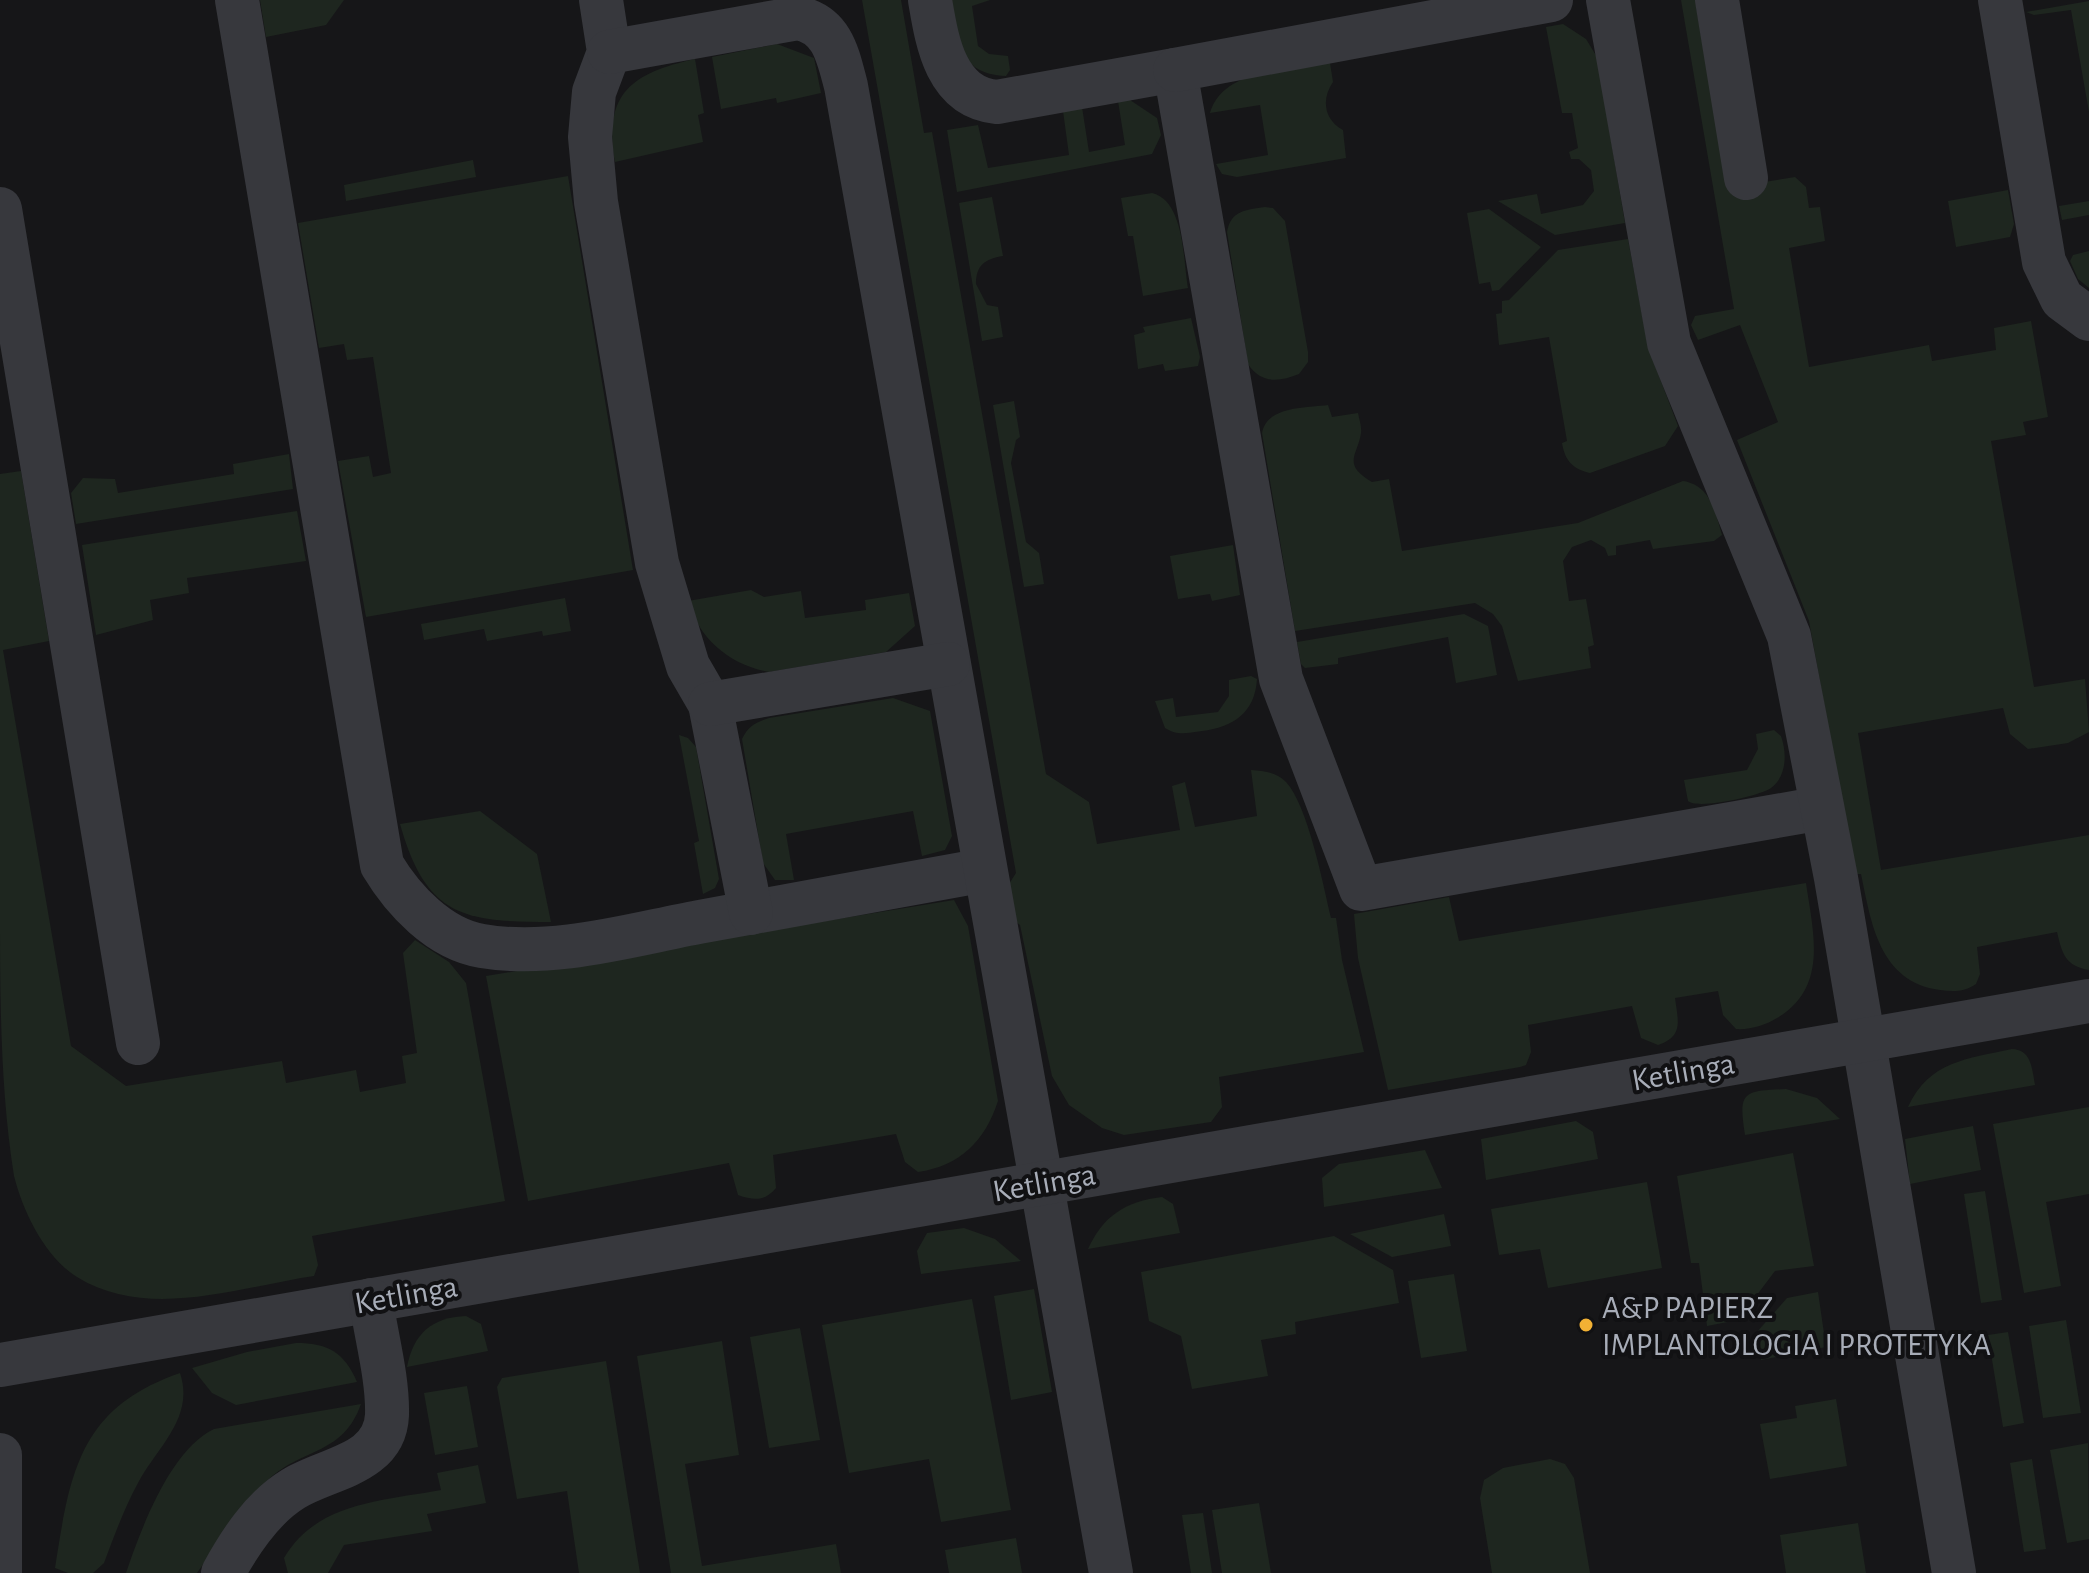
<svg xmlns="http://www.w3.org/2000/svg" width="2089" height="1573" viewBox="0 0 2089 1573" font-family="'Alegreya Sans',sans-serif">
<rect width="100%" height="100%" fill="#161618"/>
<g fill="#1e261f">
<polygon points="260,0 344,0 326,25 266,37"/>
<path d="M862 0H901L924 133 932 132 1046 774 1089 802 1097 844 1180 830 1172 786 1185 782 1195 827 1257 816 1251 770C1264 771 1277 772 1286 782 1308 806 1323 884 1331 918H1336L1342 960 1364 1052 1219 1077 1222 1107 1211 1122 1124 1135 1102 1128 1069 1105 1052 1076 1020 925 1011 918 1009 884 1016 873Z"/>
<path d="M950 0H990L972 6 978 46 989 54 1008 56 1010 70 1006 76C957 74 958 39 950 0Z"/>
<path d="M1681 0H1695L1727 188 1795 177 1806 187 1809 208 1820 207 1825 241 1789 248 1809 367 1929 345 1932 361 1996 350 1994 328 2031 321 2048 417 2023 422 2026 435 1991 441 2034 687 2085 679 2089 732 2068 743 2028 749 2010 734 2003 708 1858 733 1881 870 2089 835V970C2065 966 2062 953 2057 932L1977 947 1980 974 1976 984C1965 992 1953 992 1940 990 1879 982 1871 922 1861 874H1855L1809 621 1737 440 1778 422 1740 325 1698 340 1691 325 1695 316 1734 309Z"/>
<polygon points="2089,1 2089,112 2071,10 2034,15 2026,12"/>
<polygon points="1563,24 1586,39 1597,57 1625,223 1555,235 1498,201 1537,194 1541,214 1583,205 1594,191 1591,170 1579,159 1571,159 1569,152 1578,148 1572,113 1562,113 1546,27"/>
<polygon points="777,44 814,58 821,93 777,103 776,98 721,109 712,57"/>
<path d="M695 59 704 113 698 115 703 142 615 162C603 93 632 73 695 59Z"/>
<path d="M1330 63 1333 82C1321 99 1324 120 1343 130L1346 158 1237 177 1222 174 1216 164 1268 155 1260 105 1210 113C1223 67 1292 70 1330 63Z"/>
<polygon points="1130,100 1157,118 1161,135 1152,154 957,192 947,130 978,125 988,168 1069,155 1063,111 1082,107 1089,152 1125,145 1118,101"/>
<polygon points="473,160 476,177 346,201 344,185"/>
<polygon points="568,176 633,570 366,617 338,461 369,456 373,477 391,473 373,357 347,360 344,344 319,348 298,223"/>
<polygon points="2008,190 2014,224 2010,237 1956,247 1948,201"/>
<path d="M1152 193C1185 201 1183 261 1188 288L1143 296 1133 236H1128L1121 198Z"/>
<path d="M992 197 1003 256C985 259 976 265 976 284L987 305 998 307 1003 337 982 341 959 203Z"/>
<polygon points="2089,201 2089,215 2062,220 2059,206"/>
<path d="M1265 207 1273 208 1285 221 1308 352V362L1299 374C1279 382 1261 384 1248 364L1227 232C1231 210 1246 210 1265 207Z"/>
<polygon points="1489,209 1541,247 1499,290 1492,291 1490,282 1479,284 1467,213"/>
<path d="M1628 239 1648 347 1678 426 1665 446 1590 473C1573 469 1565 461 1562 443L1567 441 1549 337 1499 345 1496 314 1502 313V301L1509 300 1558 250Z"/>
<polygon points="2089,251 2089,288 2078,279 2070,261 2073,255"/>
<polygon points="1191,318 1200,357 1198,366 1165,371 1163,364 1138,369 1134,335 1145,332 1143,327"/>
<polygon points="1014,401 1020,437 1016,440 1011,463 1026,542 1039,553 1044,584 1024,587 993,405"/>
<path d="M1328 405 1332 417 1358 413C1359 419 1362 427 1361 433 1358 455 1341 464 1372 482L1389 479 1402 551 1578 523 1683 481C1710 485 1715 511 1722 535L1714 541 1653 549 1650 540 1616 546V555L1608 556 1605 548 1591 540 1572 547 1563 561 1569 601 1586 599 1594 645 1588 647 1591 668 1518 681 1502 626 1493 614 1475 603 1295 631 1262 433C1267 406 1305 408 1328 405Z"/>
<polygon points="289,454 293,489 76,524 71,493 83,478 115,479 118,493 234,474 233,464"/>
<path d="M21 471 49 641 3 650 71 1046 126 1086 282 1061 286 1083 356 1070 360 1092 406 1083 402 1056 417 1053 403 953 415 940 449 962 466 983 505 1201 312 1236 318 1265 314 1276C239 1287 148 1321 77 1277 45 1257 23 1212 14 1176 0 1088 0 995 0 905 0 761 0 618 0 474Z"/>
<polygon points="297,511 306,561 187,578 189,593 150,600 153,620 96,635 82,545"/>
<polygon points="1233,545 1240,595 1212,601 1210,594 1178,599 1170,556"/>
<path d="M751 590 764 597 801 591 805 618 866 610 865 600 909 593 915 626 886 652 769 672C730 665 699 639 688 601Z"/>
<polygon points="565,598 571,631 543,636 542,631 487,641 484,629 424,640 421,624"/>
<polygon points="1464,614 1488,626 1497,675 1456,683 1448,637 1338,658 1338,664 1305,668 1301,664 1297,642"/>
<path d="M1251 676 1257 679C1255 713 1233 727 1202 731 1187 733 1178 736 1165 728L1155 701 1173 698 1176 717 1218 712 1229 696V680Z"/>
<path d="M893 698 930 711 952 836 945 850 922 856 913 811 786 834 794 880H775L763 863 742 739C748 726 756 722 769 718Z"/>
<path d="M1774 730 1781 736C1787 753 1787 776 1771 788 1760 796 1697 810 1688 801L1684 780 1747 770 1758 749 1756 734Z"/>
<polygon points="679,735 688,738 696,747 719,879 715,888 703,894 694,843 699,841"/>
<path d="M480 811 537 854 551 922C462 922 426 916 400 824Z"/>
<path d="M1806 883C1813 932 1829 987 1777 1018 1766 1025 1750 1030 1736 1029L1723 1015 1718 991 1675 998C1678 1021 1684 1036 1658 1045L1641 1038 1632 1006 1528 1025 1531 1052 1526 1065 1520 1067 1388 1090 1358 958 1354 914 1449 897 1459 941Z"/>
<path d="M954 900 968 926 998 1101C985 1141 960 1166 918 1172L905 1162 896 1134 773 1155 776 1188C765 1201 755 1201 738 1195L729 1163 528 1201 486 976Z"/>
<path d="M2012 1049C2032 1050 2032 1069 2035 1085L1908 1107C1929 1061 1967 1059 2012 1049Z"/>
<path d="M1786 1089 1817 1098 1840 1119 1745 1135C1738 1091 1743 1091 1786 1089Z"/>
<polygon points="2089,1107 2089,1194 2046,1202 2061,1286 2024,1293 1993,1124"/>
<polygon points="1576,1121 1593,1132 1598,1159 1486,1180 1481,1139"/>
<polygon points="1973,1126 1981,1170 1910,1184 1905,1139"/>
<polygon points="1425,1150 1442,1188 1324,1207 1322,1178 1339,1164"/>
<polygon points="1793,1153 1814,1266 1775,1271 1738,1320 1707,1326 1699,1263 1691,1263 1677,1176"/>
<polygon points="1647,1182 1662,1268 1548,1288 1540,1249 1499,1255 1491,1209"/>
<polygon points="1985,1191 2002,1300 1981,1303 1964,1194"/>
<path d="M1162 1197 1173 1204 1180 1233 1088 1249C1103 1216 1126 1201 1162 1197Z"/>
<polygon points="1444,1214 1451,1246 1392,1257 1350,1234"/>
<polygon points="964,1228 995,1239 1021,1261 921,1274 917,1251 927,1233"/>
<polygon points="1334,1236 1393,1270 1399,1303 1295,1322 1296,1334 1261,1340 1268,1376 1192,1389 1181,1336 1149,1321 1141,1272"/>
<polygon points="1454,1274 1467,1351 1421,1358 1408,1281"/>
<polygon points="1034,1289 1052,1392 1011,1400 994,1296"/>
<polygon points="1818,1292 1826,1347 1761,1360 1756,1333 1787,1298"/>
<polygon points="972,1299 1011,1510 941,1522 929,1459 849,1473 822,1325"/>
<path d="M466 1316 481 1324 488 1351 407 1367C413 1334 432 1317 466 1316Z"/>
<polygon points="2066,1320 2081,1413 2043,1418 2029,1326"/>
<polygon points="800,1328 820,1440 769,1448 750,1337"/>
<polygon points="2008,1332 2024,1423 2003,1427 1988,1335"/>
<polygon points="722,1341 739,1455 685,1464 702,1566 836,1544 841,1573 671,1573 637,1356"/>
<path d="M296 1343C328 1343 344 1352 357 1382L236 1405 212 1393 192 1368 247 1352Z"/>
<polygon points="606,1361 640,1573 579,1573 567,1491 517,1499 497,1387 502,1378"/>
<path d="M180 1373C195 1418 157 1447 138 1483 124 1509 114 1536 104 1563L93 1573H68L55 1568C70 1473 79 1408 180 1373Z"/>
<polygon points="467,1386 478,1447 435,1455 424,1393"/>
<polygon points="1836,1399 1847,1466 1770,1479 1760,1424 1797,1418 1795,1406"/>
<path d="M361 1404C343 1455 304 1447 269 1479 240 1505 220 1541 197 1573H126C141 1529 170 1450 214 1429Z"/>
<polygon points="2088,1443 2089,1539 2067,1543 2050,1450"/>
<polygon points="1550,1459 1565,1464 1574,1478 1590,1573 1492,1573 1480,1498 1484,1480 1503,1468"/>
<polygon points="2032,1459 2046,1549 2024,1552 2010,1463"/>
<path d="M478 1465 486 1503 427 1514 432 1531 344 1545 328 1573H288L284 1558C317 1502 382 1501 441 1490L437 1473Z"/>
<polygon points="1259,1503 1271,1573 1222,1573 1212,1510"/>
<polygon points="1203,1513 1212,1573 1191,1573 1182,1515"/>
<polygon points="1858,1523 1866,1573 1786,1573 1780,1535"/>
<polygon points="1016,1538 1022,1573 949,1573 945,1550"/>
</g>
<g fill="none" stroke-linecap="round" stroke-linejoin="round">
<g stroke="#37383d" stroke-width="44">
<path d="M237 0 382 865C403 900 439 939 482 946 553 958 630 935 699 922 794 905 890 887 985 870"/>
<polyline points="601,0 609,52 594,92 590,137 596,202 657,563 688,666 710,704 751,913"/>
<path d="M930 0C937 41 945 97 997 102L1175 70 1281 679 1361 889 1822 808"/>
<polyline points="1608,0 1669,343 1789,636 1836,878 1954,1573"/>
<polyline points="1717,0 1746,178"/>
<polyline points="2000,0 2044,262 2062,299 2089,319"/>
<path d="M609 52 798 18C833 25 838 56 846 86 934 582 1027 1077 1111 1573"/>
<polyline points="1175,70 1551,0"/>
<polyline points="0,209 138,1043"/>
<polyline points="710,704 948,664"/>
<polyline points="0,1365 2089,1001"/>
<polyline points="0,1455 0,1573"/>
<path d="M223 1573C240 1542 262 1508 293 1489 326 1468 385 1465 387 1415 388 1378 376 1336 371 1300"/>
</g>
</g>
<circle fill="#f2b134" stroke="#111113" stroke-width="3" cx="1586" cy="1325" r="8"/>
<g text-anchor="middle" stroke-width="8" stroke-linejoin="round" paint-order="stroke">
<g font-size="32" fill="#a8adb8" stroke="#111113">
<text transform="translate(1683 1071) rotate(-10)" y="11">Ketlinga</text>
<text transform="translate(1044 1182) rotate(-10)" y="11">Ketlinga</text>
<text transform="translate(406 1294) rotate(-10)" y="11">Ketlinga</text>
</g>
<g font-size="32" fill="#a8adb8" stroke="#111113" text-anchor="start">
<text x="1602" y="1318">A&amp;P PAPIERZ<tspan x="1602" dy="37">IMPLANTOLOGIA I PROTETYKA</tspan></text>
</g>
</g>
</svg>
